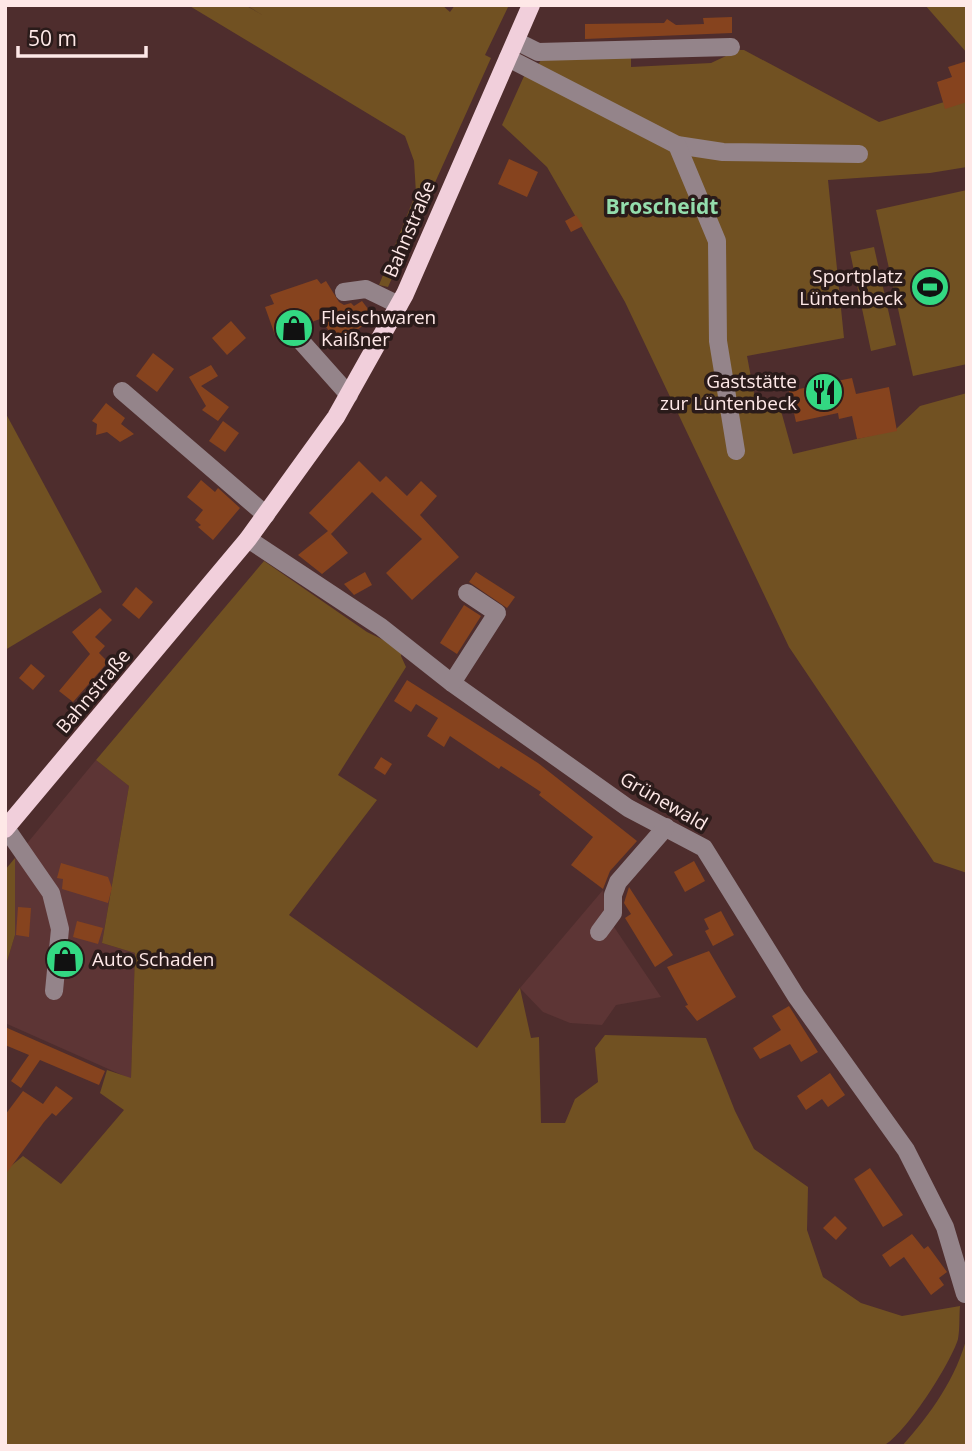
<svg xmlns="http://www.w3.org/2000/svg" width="972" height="1451" viewBox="0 0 972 1451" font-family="'Open Sans',sans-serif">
<rect width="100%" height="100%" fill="#4e2d2d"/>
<g fill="#5d3535">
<polygon points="96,760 129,786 102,943 135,953 131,1079 5,1023 5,968 15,935 15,858"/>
<polygon points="603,890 606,915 661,997 616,1005 602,1025 570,1023 543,1012 520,988"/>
</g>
<g fill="#715122">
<polygon points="188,5 245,5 264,16 246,5 442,5 450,12 455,5 509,5 485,55 491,58 388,287 379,285 416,193 414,161 405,136"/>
<polygon points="925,5 967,5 967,53"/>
<polygon points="727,50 744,50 879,122 967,95 967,167 930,173 828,180 844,338 747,356 756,404 778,400 793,454 895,430 920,406 967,393 967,873 934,862 789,647 625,302 547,167 502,125 525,74 532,76 543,56 631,55 631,67 711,63 726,56"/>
<polygon points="967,190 967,364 913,376 876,210"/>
<polygon points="874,247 896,345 871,351 850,252"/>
<polygon points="5,412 102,592 5,650"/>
<path d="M264 561 367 632 402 649 401 656 406 667 338 775 377 800 289 915 477 1048 520 988 531 1038 539 1037 541 1123H565L575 1099 598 1082 595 1048 605 1035 706 1038 735 1111 754 1149 808 1187 807 1230 823 1277 861 1303 902 1316 960 1306C959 1316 960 1329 958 1339 951 1363 905 1435 883 1446H5V1171L23 1156 61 1184 124 1110 100 1093 107 1070 131 1078 135 953 102 943 129 786 96 760Z"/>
<polygon points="15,858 15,935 5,968 5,870"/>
<path d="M967 1336V1446H902C930 1415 957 1377 967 1336Z"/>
</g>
<g fill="#86431e">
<polygon points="732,17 732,33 585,39 585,24 664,23 667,19 676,25 704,24 703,18"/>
<polygon points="967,61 967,102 945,109 937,82 952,77 948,67"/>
<polygon points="509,159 538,172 527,197 498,184"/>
<polygon points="576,215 583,226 571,232 565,221"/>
<polygon points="317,279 321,284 326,281 339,302 344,305 351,303 354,306 362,301 374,317 339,344 320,319 275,335 265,307 274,304 270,295"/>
<polygon points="231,321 246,338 227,355 212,338"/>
<polygon points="153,353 174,369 157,392 136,376"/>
<polygon points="211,365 218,376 201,386 229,407 218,421 202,410 206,406 189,377"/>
<polygon points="826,378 827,383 852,378 856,394 889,387 897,431 857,439 852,416 839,419 838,413 796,422 789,391 814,386 813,381"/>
<polygon points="106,403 125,418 121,424 134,434 120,442 107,432 96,435 97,424 92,421"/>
<polygon points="223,421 239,433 225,452 209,441"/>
<polygon points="359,461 380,482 386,476 407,496 421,481 437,496 420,515 459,557 412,600 386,573 422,539 372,492 331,534 348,553 322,574 298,555 328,531 309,513"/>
<polygon points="201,480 215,492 218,488 240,508 213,540 198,527 201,525 195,520 203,510 187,497"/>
<polygon points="365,572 372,585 354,595 344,584"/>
<polygon points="476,572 515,597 507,608 469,582"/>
<polygon points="136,587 153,602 139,619 122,605"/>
<polygon points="464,605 481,616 457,654 440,643"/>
<polygon points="100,608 112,620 95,637 105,646 99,653 108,662 73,702 59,691 90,654 72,632"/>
<polygon points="31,664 45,676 33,690 19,678"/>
<polygon points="407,680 538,763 637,841 610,871 603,889 571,865 593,837 539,795 541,792 501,766 499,769 450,736 444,747 427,736 438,718 416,704 411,712 394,701"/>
<polygon points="381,757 392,764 385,775 374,768"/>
<polygon points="694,861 705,881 685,892 674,872"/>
<polygon points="61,863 108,877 112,888 108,903 62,889 63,879 57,878"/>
<polygon points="629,887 673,955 655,967 625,918 631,914 624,903"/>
<polygon points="18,907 31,908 29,937 16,935"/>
<polygon points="721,911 734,935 713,946 705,931 709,929 704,919"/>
<polygon points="77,921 103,928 98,944 73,937"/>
<polygon points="709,951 736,997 697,1021 685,1006 688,1005 667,967"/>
<polygon points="789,1006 818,1052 801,1062 790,1044 760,1059 753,1048 781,1030 772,1016"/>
<polygon points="5,1027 105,1071 99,1085 40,1060 21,1088 11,1081 29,1055 5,1045"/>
<polygon points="830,1073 845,1095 828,1107 822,1099 806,1110 797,1096"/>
<polygon points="56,1086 73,1098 56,1116 52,1113 44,1122 5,1175 5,1115 23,1091 43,1104"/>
<polygon points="870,1168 903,1215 883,1227 854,1179"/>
<polygon points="835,1216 847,1228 836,1240 823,1228"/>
<polygon points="912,1234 924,1249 928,1246 947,1272 939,1278 944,1285 931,1295 904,1257 890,1267 882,1255"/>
</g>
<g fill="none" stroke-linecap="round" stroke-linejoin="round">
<g stroke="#94848a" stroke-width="18">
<polyline points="516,41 538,52 731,47"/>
<polyline points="508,58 677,145 723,152 859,154"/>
<polyline points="677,145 717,241 718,341 736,451"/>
<polyline points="344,292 366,289 399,305"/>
<polyline points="300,340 349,395"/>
<polyline points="122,391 266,515"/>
<polyline points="248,539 381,627 452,683 628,808 704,848 796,996 906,1150 945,1227 965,1294"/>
<polyline points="452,683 497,613 467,593"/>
<polyline points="6,828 51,893 60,929 54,991"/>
<polyline points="599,932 613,913 613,895 618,882 666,827"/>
</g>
<polyline stroke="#f1cfdb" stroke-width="18" points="5,829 248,539 336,417 405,294 531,5"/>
</g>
<defs>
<symbol id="stadium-disc" viewBox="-11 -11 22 22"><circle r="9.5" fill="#33d882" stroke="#2a1b1a"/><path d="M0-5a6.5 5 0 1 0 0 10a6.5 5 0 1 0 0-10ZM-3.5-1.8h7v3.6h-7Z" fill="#111"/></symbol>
<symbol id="shop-disc" viewBox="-11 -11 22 22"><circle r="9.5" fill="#33d882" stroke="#2a1b1a"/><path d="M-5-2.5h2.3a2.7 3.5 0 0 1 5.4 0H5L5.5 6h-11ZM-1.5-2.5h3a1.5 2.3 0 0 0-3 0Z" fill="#111"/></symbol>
<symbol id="restaurant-disc" viewBox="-11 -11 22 22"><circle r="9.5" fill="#33d882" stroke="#2a1b1a"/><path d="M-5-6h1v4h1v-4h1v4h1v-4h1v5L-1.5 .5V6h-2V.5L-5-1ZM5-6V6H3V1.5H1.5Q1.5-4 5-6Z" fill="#111"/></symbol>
</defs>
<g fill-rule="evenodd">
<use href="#stadium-disc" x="908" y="265" width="44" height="44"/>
<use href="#shop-disc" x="272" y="306" width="44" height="44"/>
<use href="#restaurant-disc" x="802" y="370" width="44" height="44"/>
<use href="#shop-disc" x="43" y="937" width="44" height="44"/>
</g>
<g text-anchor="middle" stroke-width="7" stroke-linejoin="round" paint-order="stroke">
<g font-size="19" fill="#fee8e7" stroke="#2a1b1a">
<text transform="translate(409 229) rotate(-67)" y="7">Bahnstraße</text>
<text transform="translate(93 691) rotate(-50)" y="7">Bahnstraße</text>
<text transform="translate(664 801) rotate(30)" y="7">Grünewald</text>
</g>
<g font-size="19" fill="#fee8e7" stroke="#2a1b1a" text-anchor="end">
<text x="903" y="283">Sportplatz<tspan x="903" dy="22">Lüntenbeck</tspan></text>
<text x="321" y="324" text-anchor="start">Fleischwaren<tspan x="321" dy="22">Kaißner</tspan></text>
<text x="797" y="388">Gaststätte<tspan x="797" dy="22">zur Lüntenbeck</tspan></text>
<text x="92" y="966" text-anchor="start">Auto Schaden</text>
</g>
<g font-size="21" font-weight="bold" fill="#94ddad" stroke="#2a1b1a">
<text x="662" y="214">Broscheidt</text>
</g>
</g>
<rect width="972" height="1451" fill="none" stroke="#fee8e7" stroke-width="14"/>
<path d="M18 46v10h128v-10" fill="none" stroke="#fee8e7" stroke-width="3.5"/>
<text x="28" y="46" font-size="21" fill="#fee8e7" stroke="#2a1b1a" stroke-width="5" paint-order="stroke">50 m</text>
</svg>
